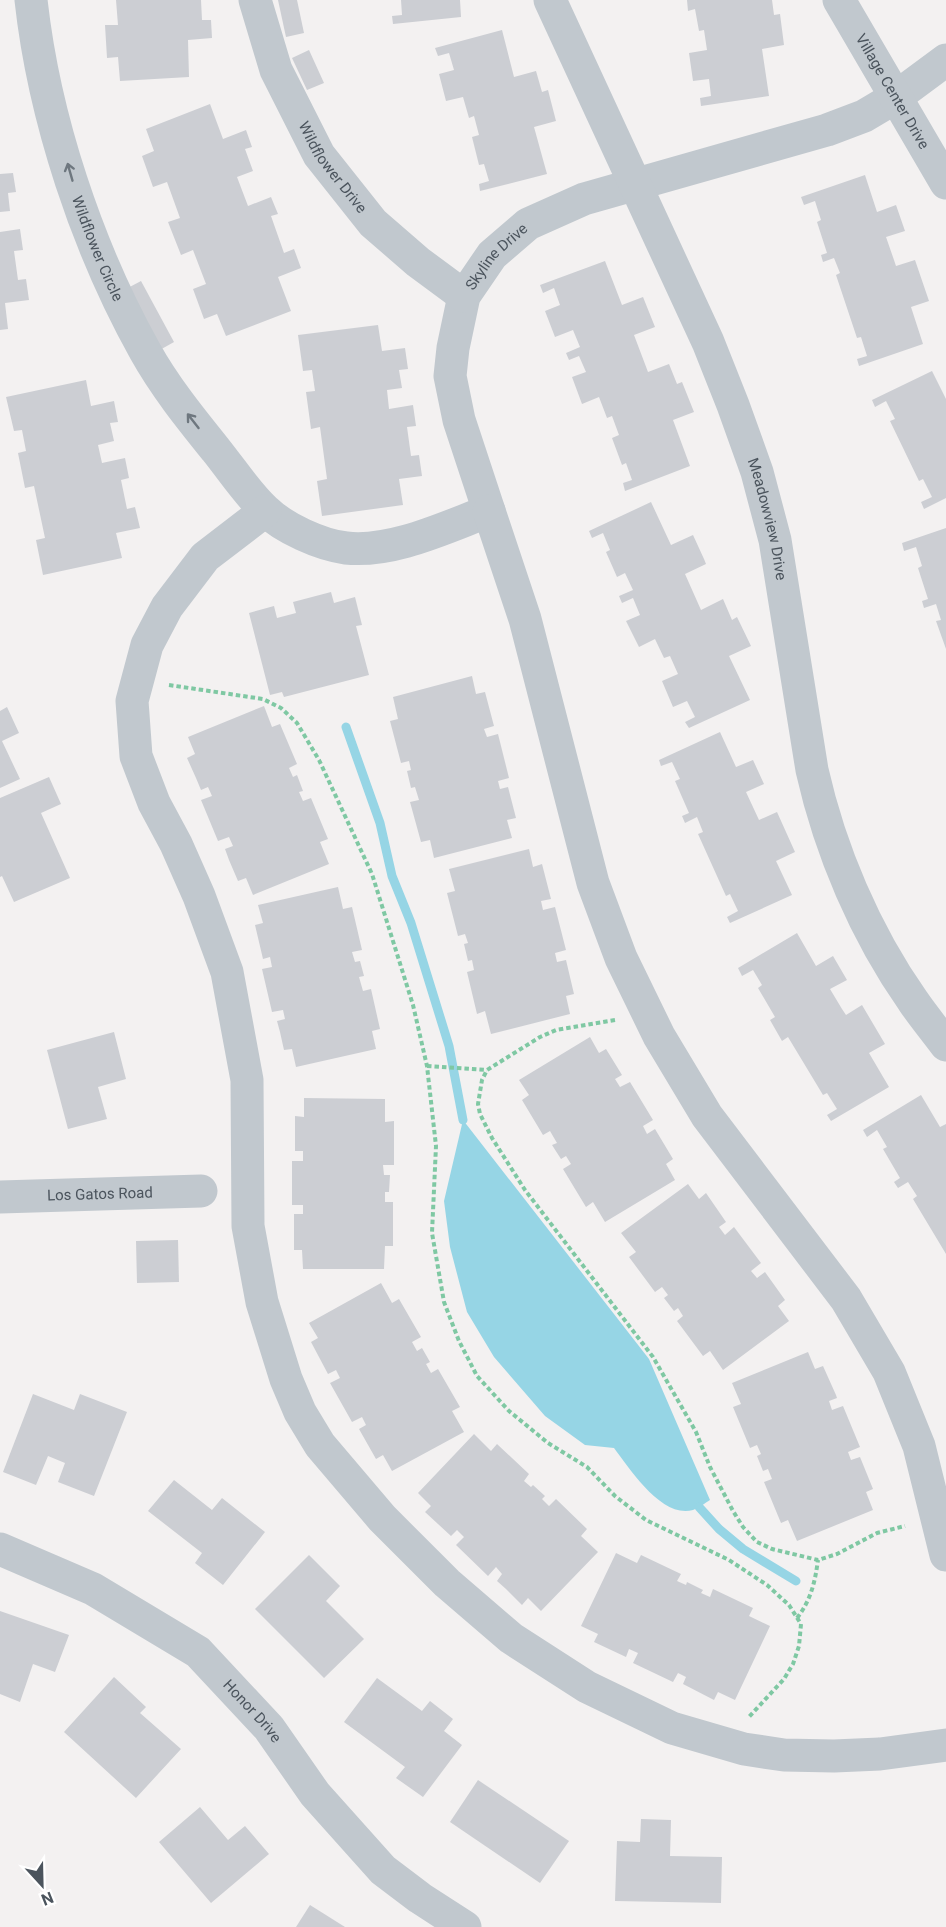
<svg xmlns="http://www.w3.org/2000/svg" width="946" height="1927" viewBox="0 0 946 1927" font-family="Roboto,sans-serif">
<rect width="100%" height="100%" fill="#f3f1f1"/>
<path fill="#96d5e5" d="M463 1120 649 1359 710 1500C705 1503 699 1508 693 1510 662 1519 630 1469 614 1448L585 1445 545 1416 494 1357 467 1312 450 1247 444 1201Z"/>
<g fill="none" stroke-linecap="round" stroke-linejoin="round">
<g stroke="#96d5e5" stroke-width="9">
<polyline points="346,727 380,823 392,876 411,923 449,1046 463,1120"/>
<polyline points="699,1507 719,1529 743,1549 796,1581"/>
</g>
</g>
<g fill="#ccced3">
<polygon points="116,0 201,0 202,20 211,20 212,38 188,40 189,77 120,81 118,57 107,58 105,25 118,25"/>
<polygon points="278,0 297,0 304,33 286,37"/>
<polygon points="401,0 460,0 461,17 393,24 392,16 402,15"/>
<polygon points="687,0 772,0 774,15 780,14 784,45 762,49 769,96 701,106 700,98 711,96 709,79 693,81 689,53 707,50 704,30 699,31 695,9 688,11"/>
<polygon points="502,30 514,77 536,71 542,92 548,90 556,121 534,127 547,174 480,191 479,184 489,181 484,164 479,165 472,137 479,135 474,116 469,118 463,97 446,101 439,74 454,70 449,53 438,56 435,48"/>
<polygon points="309,50 324,83 307,90 292,58"/>
<polygon points="210,104 223,139 246,130 252,147 245,149 253,171 237,177 248,206 271,197 278,214 271,216 284,253 294,249 301,268 278,277 291,311 226,336 217,314 204,319 193,289 206,284 193,250 181,255 168,222 180,218 167,182 153,187 142,156 154,151 146,129"/>
<polygon points="13,173 16,192 8,193 10,211 0,212 0,174"/>
<polygon points="865,175 877,212 896,205 905,231 886,237 894,260 896,266 915,260 929,301 911,307 923,344 859,366 857,359 867,356 861,337 857,338 836,275 840,273 834,258 823,262 821,255 827,253 817,222 821,220 815,201 804,205 801,197"/>
<polygon points="20,229 23,250 14,251 18,280 26,279 29,300 5,303 8,329 0,330 0,232"/>
<polygon points="605,261 622,305 643,297 655,327 634,335 648,372 669,364 677,384 682,382 694,412 673,420 690,466 625,491 623,483 632,480 626,463 622,465 612,438 619,435 612,416 607,418 599,397 582,404 572,377 586,372 579,356 569,360 566,353 580,347 573,330 555,337 545,311 560,305 554,288 543,293 540,285"/>
<polygon points="141,281 174,342 158,351 124,290"/>
<polygon points="378,325 382,351 405,348 408,369 399,370 402,388 387,390 389,409 413,405 416,426 407,427 411,456 419,455 422,476 399,479 403,505 322,516 317,481 327,479 320,427 311,429 306,392 315,391 312,370 303,371 298,335"/>
<polygon points="932,371 946,399 946,498 924,509 921,502 932,497 923,479 919,481 890,421 895,419 886,401 875,407 872,400"/>
<polygon points="86,380 91,406 114,401 118,422 110,423 114,441 98,445 102,463 125,458 129,478 121,480 127,509 135,507 140,528 116,533 122,558 43,575 36,540 45,538 34,486 25,488 18,453 26,451 22,430 14,431 6,397"/>
<polygon points="651,502 671,545 693,535 704,559 706,564 685,574 701,610 723,599 732,620 737,617 751,646 729,656 750,700 689,728 685,722 695,717 687,701 673,707 662,681 678,674 670,656 664,658 655,639 639,647 626,621 640,615 633,598 622,603 619,596 633,590 625,573 617,577 606,552 610,550 603,533 592,538 589,531"/>
<polygon points="946,528 946,649 936,621 941,620 936,604 924,608 922,601 928,599 918,568 922,566 916,547 904,551 902,543"/>
<polygon points="331,592 334,603 355,597 362,625 356,626 369,675 284,697 282,692 270,695 249,613 274,606 277,618 296,613 293,602"/>
<polygon points="472,676 476,694 485,692 494,726 484,729 487,737 498,734 509,778 498,781 500,789 508,787 516,818 507,820 512,838 434,858 430,840 421,842 410,802 419,800 415,787 411,788 407,771 411,770 409,761 401,763 390,721 398,719 393,697"/>
<polygon points="264,706 272,727 280,724 297,764 289,768 293,777 297,775 303,791 299,792 303,801 311,798 328,839 320,842 329,864 253,895 246,878 238,881 229,860 225,849 233,846 229,837 218,841 201,800 212,796 208,787 201,790 196,778 187,758 195,754 188,737"/>
<polygon points="7,707 19,733 2,741 20,779 0,788 0,711"/>
<polygon points="720,732 736,767 753,760 764,784 746,792 759,820 777,812 795,852 776,861 792,895 730,923 727,917 738,911 730,894 726,896 698,834 703,832 697,817 685,823 682,816 689,813 675,781 680,779 672,762 661,766 659,760"/>
<polygon points="49,777 61,804 41,813 70,878 14,902 2,876 0,877 0,798"/>
<polygon points="529,849 533,867 542,864 551,899 541,901 543,910 555,907 566,950 555,953 557,962 566,960 574,994 566,996 570,1014 491,1034 485,1011 477,1014 467,972 474,970 472,960 468,961 464,944 468,943 465,934 458,936 447,893 455,891 449,869"/>
<polygon points="338,887 343,909 352,907 362,950 352,952 355,962 360,961 364,976 359,977 363,991 371,989 380,1029 372,1031 376,1049 296,1067 292,1049 284,1050 280,1032 277,1021 285,1019 283,1010 272,1012 262,969 272,967 270,957 263,959 255,925 263,923 258,905"/>
<polygon points="797,933 816,966 833,956 847,980 830,989 842,1009 846,1015 862,1005 885,1044 869,1053 889,1087 831,1121 827,1115 837,1109 827,1093 823,1095 788,1037 782,1041 770,1020 775,1017 758,988 762,985 753,970 742,976 738,968"/>
<polygon points="114,1032 126,1079 98,1087 107,1119 68,1129 47,1050"/>
<polygon points="590,1037 599,1053 606,1049 622,1075 615,1079 620,1087 630,1082 653,1120 643,1126 647,1134 655,1129 673,1159 666,1164 675,1180 605,1222 593,1202 586,1207 563,1169 571,1164 566,1156 561,1159 552,1145 557,1143 550,1131 543,1135 522,1100 529,1095 519,1080"/>
<polygon points="921,1095 940,1127 946,1124 946,1254 913,1199 917,1196 908,1182 898,1188 894,1182 900,1178 883,1149 887,1147 877,1130 867,1137 863,1130"/>
<polygon points="304,1098 385,1099 385,1122 394,1121 394,1165 383,1165 384,1175 390,1175 389,1192 385,1192 385,1202 393,1202 393,1246 385,1246 384,1269 303,1269 302,1250 294,1250 294,1214 303,1214 303,1205 292,1205 292,1161 303,1161 303,1151 295,1151 295,1116 304,1117"/>
<polygon points="688,1184 699,1199 706,1193 726,1222 719,1227 725,1235 734,1227 761,1263 751,1271 757,1278 765,1272 785,1300 778,1306 789,1321 723,1370 710,1351 703,1356 677,1321 683,1316 678,1308 674,1311 664,1298 668,1295 662,1287 655,1292 629,1257 636,1252 621,1233"/>
<polygon points="178,1240 179,1282 137,1283 136,1241"/>
<polygon points="381,1283 392,1303 399,1299 421,1337 412,1342 417,1351 422,1348 430,1362 426,1364 431,1373 438,1369 460,1407 452,1411 464,1432 392,1471 383,1455 376,1459 359,1429 366,1425 362,1417 352,1422 330,1383 340,1378 336,1370 328,1374 311,1342 318,1338 309,1323"/>
<polygon points="808,1352 815,1369 823,1366 836,1395 837,1398 829,1401 832,1410 843,1406 860,1447 848,1452 851,1460 860,1457 873,1489 866,1492 873,1510 797,1541 788,1520 781,1523 764,1482 772,1479 768,1469 763,1471 757,1456 761,1454 757,1445 750,1448 733,1407 741,1404 732,1383"/>
<polygon points="33,1394 74,1410 80,1394 127,1412 94,1496 58,1482 65,1463 48,1456 36,1485 3,1472"/>
<polygon points="474,1434 491,1451 497,1444 529,1474 524,1481 531,1487 533,1485 545,1496 542,1499 549,1506 556,1499 587,1529 581,1536 598,1552 541,1611 528,1598 522,1605 506,1589 497,1581 502,1574 496,1567 488,1576 456,1545 464,1537 457,1530 451,1536 425,1512 431,1506 418,1493"/>
<polygon points="174,1480 212,1510 222,1498 265,1532 223,1585 195,1563 202,1553 148,1511"/>
<polygon points="616,1553 637,1563 641,1555 681,1574 677,1581 686,1585 687,1582 703,1590 701,1593 710,1597 713,1589 753,1608 749,1616 770,1626 735,1700 718,1692 714,1700 683,1684 686,1677 678,1673 673,1682 633,1663 638,1653 629,1649 626,1657 594,1642 598,1634 581,1626"/>
<polygon points="309,1555 340,1586 326,1601 364,1639 324,1678 255,1609"/>
<polygon points="0,1611 69,1635 55,1672 33,1664 20,1702 0,1694"/>
<polygon points="114,1677 146,1707 140,1713 181,1749 136,1798 64,1732"/>
<polygon points="377,1678 422,1711 430,1701 453,1719 444,1731 462,1745 423,1797 396,1778 405,1767 344,1722"/>
<polygon points="478,1780 569,1841 540,1883 450,1822"/>
<polygon points="200,1807 228,1840 245,1826 269,1854 211,1903 159,1842"/>
<polygon points="641,1819 671,1820 670,1856 722,1857 721,1903 615,1901 617,1841 640,1842"/>
<polygon points="310,1905 345,1927 296,1927"/>
</g>
<g fill="none" stroke-linecap="round" stroke-linejoin="round">
<g stroke="#7fc8a3" stroke-width="4" stroke-dasharray="4.5 3" stroke-linecap="butt">
<polyline points="169,685 263,699 281,708 297,723 319,760 372,874 413,1005 427,1066 436,1146 432,1233 444,1302 459,1341 477,1376 509,1411 548,1443 587,1467 615,1496 646,1520 729,1560 767,1585 789,1605 801,1624 799,1646 793,1664 784,1679 749,1717"/>
<polyline points="615,1020 556,1030 540,1037 487,1070 482,1080 478,1104 480,1114 492,1138 525,1190 653,1357 696,1432 710,1467 733,1511 743,1527 757,1542 772,1549 818,1560 837,1554 877,1533 905,1526"/>
<polyline points="427,1066 487,1070"/>
<path d="M797 1618C811 1600 815 1582 818 1560"/>
</g>
<g stroke="#c1c8ce" stroke-width="33">
<path id="s1" d="M31 0C44 118 87 247 145 351 165 387 191 419 216 450 232 470 247 493 265 510 283 528 321 545 346 548 393 553 446 527 489 511L459 420 450 376 453 348 464 296 492 255 528 224 584 199 827 130 864 116 896 97 946 60"/>
<path id="s2" d="M255 0 276 70 319 155 373 223 418 262 464 296"/>
<path id="s3" d="M550 0 708 342 733 405 757 472 775 540 812 770C830 850 865 933 913 1001 923 1016 935 1030 946 1045"/>
<path id="s4" d="M839 0 946 183"/>
<polyline points="265,511 205,557 167,607 147,645 132,701 136,756 154,803 176,844 199,896 227,972 247,1080 248,1226 262,1302 286,1379 300,1412 320,1445 382,1518 447,1583 511,1638 587,1687 672,1728 744,1749 784,1755 834,1756 880,1754 946,1745"/>
<polyline points="489,511 525,619 593,883 621,958 659,1036 707,1116 846,1299 889,1372 919,1446 946,1555"/>
<path id="s5" d="M0 1197 201 1191"/>
<path id="s6" d="M0 1549 93 1589 198 1652 269 1728 315 1794 383 1870 420 1898 465 1927"/>
</g>
</g>
<defs><path id="oneway-shaft" d="M-6 0H5M1.5-3L5.5 0L1.5 3" fill="none" stroke-width="1.6" stroke-linecap="round" stroke-linejoin="round" transform="scale(1.5)"/></defs>
<g stroke="#6e777f">
<use href="#oneway-shaft" transform="translate(70 172) rotate(-106)"/>
<use href="#oneway-shaft" transform="translate(193 421) rotate(-128)"/>
</g>
<g text-anchor="middle" stroke-width="6" stroke-linejoin="round" paint-order="stroke">
<g font-size="15" fill="#4b545d" stroke="#fff">
<text dy="5" stroke="none"><textPath href="#s4" startOffset="106">Village Center Drive</textPath></text>
<text dy="5" stroke="none"><textPath href="#s2" startOffset="186">Wildflower Drive</textPath></text>
<text dy="5" stroke="none"><textPath href="#s1" startOffset="258">Wildflower Circle</textPath></text>
<text dy="5" stroke="none"><textPath href="#s1" startOffset="1084">Skyline Drive</textPath></text>
<text dy="5" stroke="none"><textPath href="#s3" startOffset="564">Meadowview Drive</textPath></text>
<text dy="5" stroke="none"><textPath href="#s5" startOffset="100">Los Gatos Road</textPath></text>
<text dy="5" stroke="none"><textPath href="#s6" startOffset="304">Honor Drive</textPath></text>
</g>
</g>
<g transform="translate(42 1885) rotate(158)" stroke="#ffffff" stroke-width="4.5" paint-order="stroke">
<path d="M0-4.5L10 22L0 15L-10 22Z" fill="#4b545d"/>
<text y="-9" font-size="16" font-weight="bold" text-anchor="middle" fill="#4b545d">N</text>
</g>
</svg>
